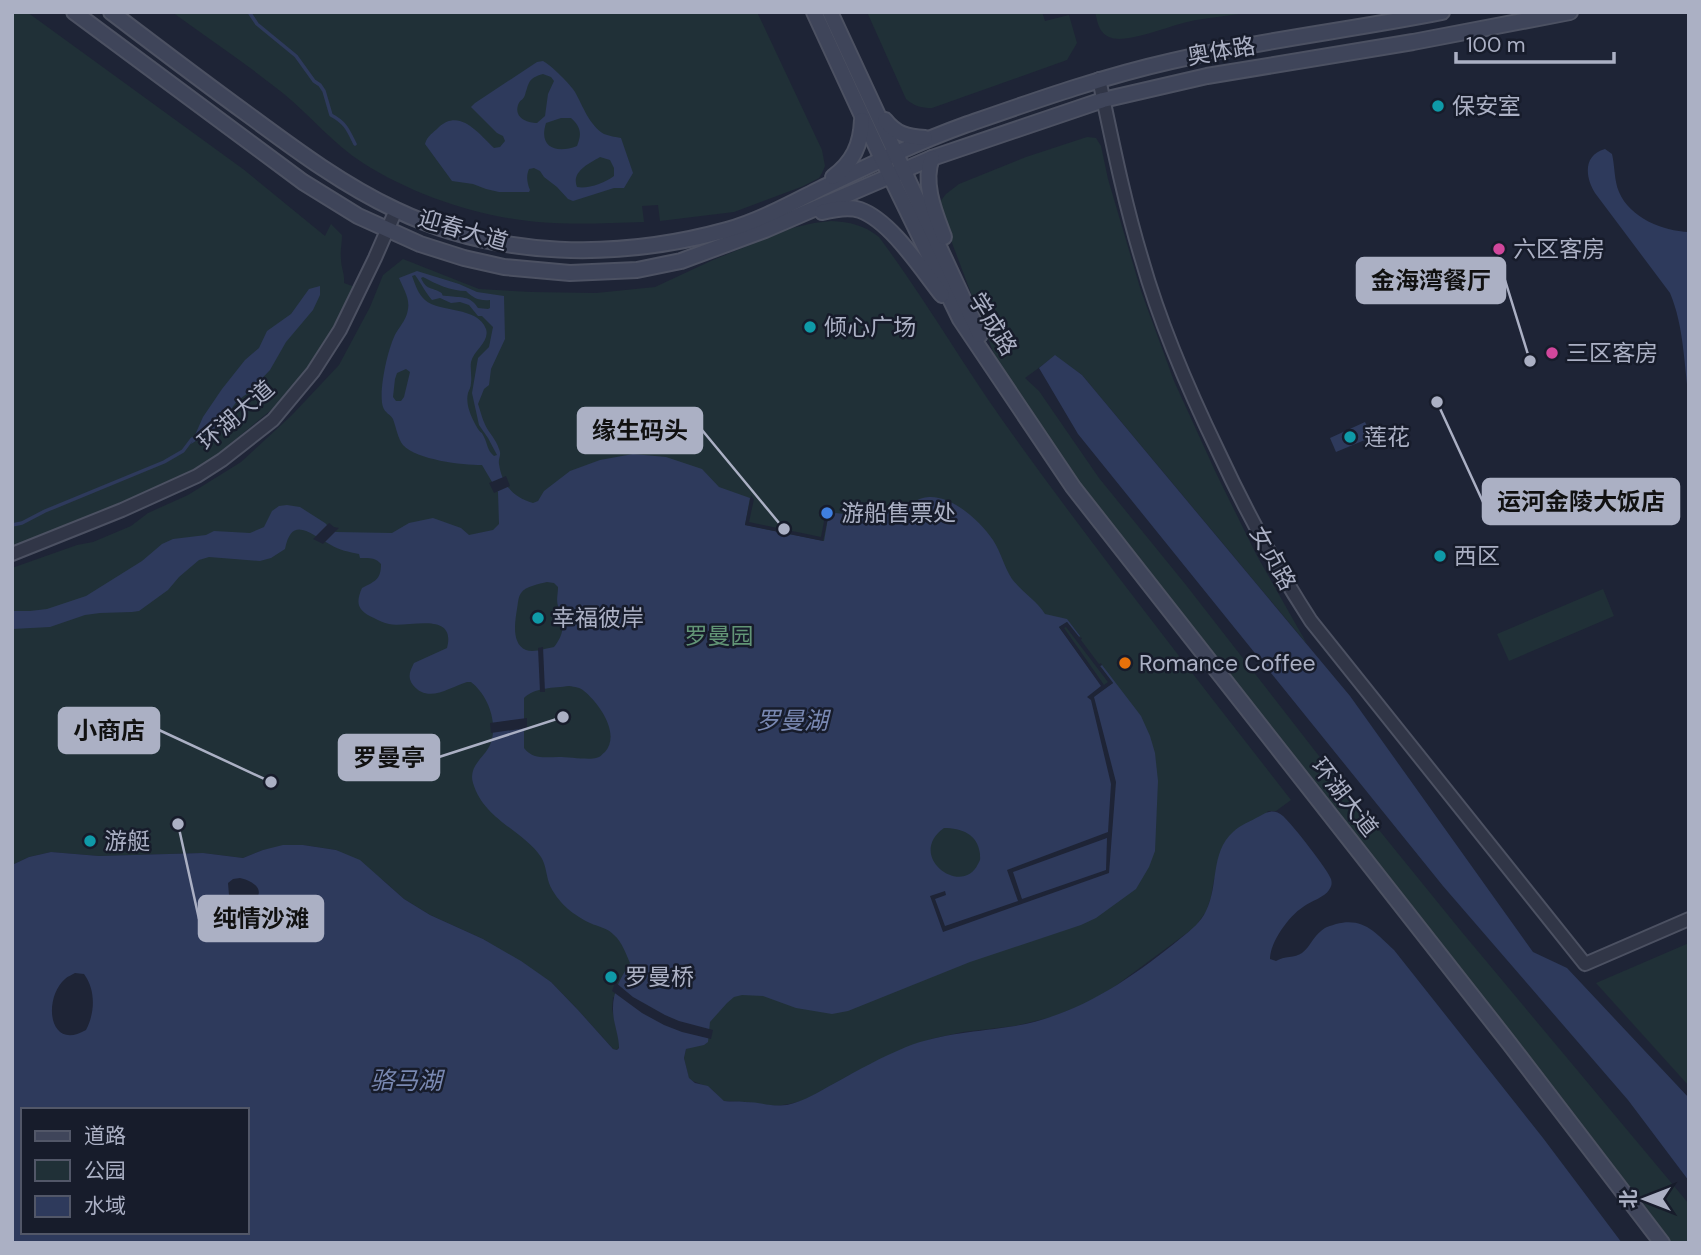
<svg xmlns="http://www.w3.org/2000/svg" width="1701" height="1255" viewBox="0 0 1701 1255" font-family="'DM Sans','Noto Sans SC',sans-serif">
<rect width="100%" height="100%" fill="#1e2436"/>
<g fill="#203037">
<path d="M12 12H27L243 169 325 236 331 224 342 235C342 243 340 252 341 259 341 268 345 274 344 283L355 287 329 341 307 370 276 406 214 457 192 470 140 494 78 521 12 546Z"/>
<path d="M172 12H757L822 150 825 166 822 173 819 178 801 187 734 212 660 221 658 205 642 206 644 222C609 223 574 225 538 222 479 217 413 195 363 163 333 144 311 116 284 94 248 65 209 39 172 12Z"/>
<path d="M867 12H1042L1045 21 1069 15 1077 43 1067 60 932 108C921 108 914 106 906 99Z"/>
<path d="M1095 12H1252C1231 16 1208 17 1187 22 1170 26 1127 43 1112 38 1099 34 1098 24 1095 12Z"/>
<polygon points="1087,137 1096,138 1101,146 1108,179 1141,291 1174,381 1216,473 1256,554 1307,644 1082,375 1055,356 1025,378 1039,391 1099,478 1186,585 1319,756 1461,931 1689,1204 1689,1243 1670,1243 1474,987 1320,793 1077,481 1000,370 943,219 941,210 940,202 946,194 959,184 1026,157"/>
<path d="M831 221C850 222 864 225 879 237 923 296 960 360 1003 421 1095 550 1194 675 1291 800L1276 811H1268L1214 879 1211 897 1206 912 1195 927 1114 987 1087 1003 1052 1017 1015 1026 963 1032 931 1039 855 1072 805 1100 789 1104 776 1106 745 1102 724 1101C719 1098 716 1093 711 1089 704 1084 695 1083 689 1079L684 1058 686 1049 689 1048 613 997 612 1009 620 1045 617 1050 613 1049 578 1010 551 982 483 939 430 915 404 899 384 881 336 850 303 845 263 850 243 858 203 853 99 856 51 852 29 857 12 865V568L77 545 93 542 131 526 148 513 188 495 241 462 292 415 339 365 370 307 383 275 403 259 479 289 532 292 596 293 655 287 713 260 792 228 814 223Z"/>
<polygon points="1603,589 1614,616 1509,661 1497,634"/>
<polygon points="1689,943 1689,1086 1596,983"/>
</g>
<g fill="#2e3a5c" fill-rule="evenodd">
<path d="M543 61C551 65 571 85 575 92 583 106 589 125 604 134 609 136 616 137 621 138L633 173 624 188H614L573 201 568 199 557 187 544 177 540 171 534 168 529 169C526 176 527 183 530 190L529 192H499L486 189 473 184 452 181 425 144C427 136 433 133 439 127 460 108 479 134 494 148L500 147 505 141 503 136 497 133 471 107 475 103 537 62ZM543 74 551 77 554 81 548 94 545 116 537 123C527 123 514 118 518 105 521 98 522 102 525 95 529 83 528 78 543 74ZM561 118H571C581 127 582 134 577 146 557 154 538 148 546 123ZM600 157 610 160 614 168V176C605 183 588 189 577 187 571 172 588 164 600 157Z"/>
<path d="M1605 149 1612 154C1615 167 1614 180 1619 192 1630 218 1663 231 1689 232V399C1684 365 1684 326 1670 293L1595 193C1585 177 1583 155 1605 149Z"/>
<path d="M417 271 459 284 477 292 504 296 505 339 491 369 489 385 484 389 478 404C481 413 483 422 488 430 492 436 497 442 499 449 502 455 498 458 499 464 502 485 514 498 533 503L538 501 544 491 570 471 600 460 633 454 666 457 702 469 719 487 750 498 745 525 824 541 829 512C856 516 872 517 899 509 909 506 918 497 929 497 953 496 980 521 993 540 1001 552 1004 567 1012 579 1022 592 1036 600 1045 614L1067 619 1080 636 1079 637 1067 622 1059 627 1104 689 1113 683 1100 666 1102 665 1141 716 1150 736 1155 753 1158 781 1155 851 1149 867 1136 889 1096 918 1081 925 970 962 848 1011 832 1014 796 1008 763 996 742 995 734 997 727 1003 710 1022 708 1042 704 1045 686 1049 684 1058 689 1078 695 1083 708 1086 724 1101C731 1102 738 1101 745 1102 760 1102 772 1107 787 1105 805 1101 820 1091 835 1083 858 1070 882 1057 906 1047 941 1033 978 1032 1015 1026 1079 1015 1132 978 1181 938 1191 930 1201 922 1206 911 1219 885 1210 853 1233 832 1240 825 1251 821 1260 816 1268 811 1275 809 1283 816 1292 824 1328 870 1331 879 1332 883 1332 886 1329 890 1325 897 1311 901 1303 907 1289 916 1270 942 1270 959L1276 961C1284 956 1295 958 1302 953 1310 947 1313 937 1321 931 1325 927 1330 926 1336 924 1363 917 1375 932 1394 950L1543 1138 1622 1243H12V865L29 857 51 852 99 856 203 853 243 858 263 850 283 845H303L336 850 360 860 404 899 430 915 483 939 521 961 551 982 578 1010 613 1049 617 1050 619 1048C619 1039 616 1030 614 1020 610 997 618 982 630 963 626 954 622 942 614 935 608 928 599 927 590 923 583 920 574 914 568 909 561 903 552 892 549 883 546 874 546 865 541 857 523 830 484 820 473 783 468 766 484 758 490 745 499 724 488 695 471 682H467C450 687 428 704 413 685 407 677 410 671 414 663L447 648C457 610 407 628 389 624 384 623 378 620 374 618 358 611 355 604 362 588 376 581 381 579 381 564 375 557 369 558 360 558L359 554C349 552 339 550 331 545 311 535 292 514 285 549L271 558 260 561 209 557 199 560 179 577 168 590 139 611 132 612 100 613 85 615 50 627 12 629V611H30L47 609 86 596 142 561 162 544 173 539 206 535 214 531 250 533 264 527 272 511 279 506 287 505 300 507 325 523 332 530 336 532 392 533 409 523 433 518 461 528 469 535 493 530 499 524 498 492 482 465C462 465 417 460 403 445 398 439 396 427 393 419 390 414 385 413 383 407 378 392 388 347 396 333 401 325 407 318 408 309 410 298 403 288 399 278ZM415 275C421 283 425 292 432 300L440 298 451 303 460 302 469 305 478 316H482L493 327 489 347 478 358 472 393 479 425 488 438 497 455 494 456C487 450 488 445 484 437 481 430 482 435 478 429 472 419 465 405 468 393 469 390 471 387 471 383 472 376 470 369 471 362 474 350 490 342 486 329 478 306 439 313 425 300 418 294 415 284 412 276ZM423 277C436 284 451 291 466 291 473 298 479 301 490 300V308L488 309 478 308C470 295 461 298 448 296 437 295 447 295 438 291 429 287 426 289 421 278ZM406 369 410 372 404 397 401 401H396L393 397 395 379 397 373ZM547 582 554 583 558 587C558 594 556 600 558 606 562 624 567 630 554 647 547 648 534 653 526 650 511 644 515 621 517 609 518 604 518 597 521 593 526 586 539 584 547 582ZM569 686C575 687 580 687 584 691 599 703 621 734 605 752 601 755 601 757 596 758 590 760 567 757 559 757 546 757 533 760 524 748V698C535 687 554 688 569 686ZM944 828C961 828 978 834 980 854 980 859 981 859 978 864 962 898 905 856 944 828ZM240 878C277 887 252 915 229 895L228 883 233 879ZM75 973 84 974C96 990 95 1013 86 1030 48 1052 43 998 65 979 68 976 72 975 75 973ZM23 1110H247V1232H23Z"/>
<polygon points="320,286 320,295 313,310 286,342 270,370 248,393 237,401 221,423 213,430 191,444 203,417 222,389 245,360 259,348 267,331 291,314 309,289"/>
<polygon points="1055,355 1082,375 1350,696 1533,952 1567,968 1689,1098 1689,1181 1628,1100 1443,886 1078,434 1039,368"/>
<polygon points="1365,422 1372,437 1336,452 1330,438"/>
</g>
<g fill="#1e2436" fill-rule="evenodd">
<polygon points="506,476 510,486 494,493 489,483"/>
<polygon points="751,495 754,499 749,522 821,537 826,511 830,508 823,541 745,525"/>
<polygon points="329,523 334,527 339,528 323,544 313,539"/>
<path d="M1067 622 1079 637 1082 638 1081 640 1099 664 1101 663 1102 665 1100 666 1113 683 1094 697 1116 782 1109 873 943 932 930 896 945 891 946 895 935 899 945 926 1018 901 1007 870 1108 832 1111 784 1091 700 1087 697 1101 686 1059 627ZM1066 627 1108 682 1104 685 1064 628ZM1107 838 1106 870 1022 899 1013 872Z"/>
<polygon points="543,647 545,692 540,692 538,648"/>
<polygon points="527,718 527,728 491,733 490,723"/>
<polygon points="615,982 633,997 665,1015 679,1021 713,1030 711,1039 682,1032 664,1025 642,1013 612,991"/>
</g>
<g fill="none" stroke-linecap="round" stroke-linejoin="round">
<g stroke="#2e3a5c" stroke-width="3.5">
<path d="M249 12 257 24 296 56 314 81 320 85 324 91 331 115C346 123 348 130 355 144"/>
<polyline points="12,525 22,523 45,511 164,462 183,451 192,439"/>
</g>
<defs>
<g id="tertiary">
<path d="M1099 79C1112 140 1124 201 1142 260 1161 327 1189 391 1219 453 1246 511 1276 567 1311 621L1585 964 1689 919"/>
<polyline points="12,554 122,510 197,476 222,460 273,420 313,372 340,330 375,258 396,210"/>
</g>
<g id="secondary">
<polyline points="74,12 303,182 358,216 420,244 464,258 504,267 570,273 637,270 681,261 765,230 932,158 1103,100 1207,76 1413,42 1570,12"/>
<path d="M111 12C157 47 203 82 250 116 296 150 343 185 396 210 499 259 618 260 727 230 759 221 790 204 820 189 868 166 915 143 965 125 1034 101 1101 77 1172 61 1261 40 1352 30 1442 12"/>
<polyline points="814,12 882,159 960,319 1073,487 1509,1043 1662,1243"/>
<polyline points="830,12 980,335"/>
<path d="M885 120C896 134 907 137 925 138"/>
<path d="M932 158C922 183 935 213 944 237"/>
<path d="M833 177C853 162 861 145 862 120"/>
<path d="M822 212C834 209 848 206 860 210 891 221 922 270 942 295"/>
</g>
</defs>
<use href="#tertiary" stroke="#4c5162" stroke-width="16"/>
<use href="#secondary" stroke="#4c5162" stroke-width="18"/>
<use href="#tertiary" stroke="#313647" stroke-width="12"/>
<use href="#secondary" stroke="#3f455a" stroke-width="14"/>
</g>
<g fill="#0f9aa8" stroke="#171c2b" stroke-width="2.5">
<circle cx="1438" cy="106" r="7"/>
<circle cx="810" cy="327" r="7"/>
<circle cx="1350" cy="437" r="7"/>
<circle cx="1440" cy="556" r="7"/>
<circle cx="538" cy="618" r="7"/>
<circle cx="90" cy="841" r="7"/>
<circle cx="611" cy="977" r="7"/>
</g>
<g fill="#d1479c" stroke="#171c2b" stroke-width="2.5">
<circle cx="1499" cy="249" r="7"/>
<circle cx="1552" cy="353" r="7"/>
</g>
<circle fill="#3f7fe0" stroke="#171c2b" stroke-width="2.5" cx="827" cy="513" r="7"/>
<circle fill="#e8710a" stroke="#171c2b" stroke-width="2.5" cx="1125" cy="663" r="7"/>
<g text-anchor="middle" stroke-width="5" stroke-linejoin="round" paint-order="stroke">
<g font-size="23" fill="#abb0c4" stroke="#171c2b">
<text transform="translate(1221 51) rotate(-10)" y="8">奥体路</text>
<text transform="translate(463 230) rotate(16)" y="8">迎春大道</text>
<text transform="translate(993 324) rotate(58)" y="8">学成路</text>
<text transform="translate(236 415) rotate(-41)" y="8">环湖大道</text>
<text transform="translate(1273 558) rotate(61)" y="8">女贞路</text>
<text transform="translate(1345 797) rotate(52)" y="8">环湖大道</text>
</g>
<g font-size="23" fill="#abb0c4" stroke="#171c2b" text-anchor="start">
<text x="1452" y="114">保安室</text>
<text x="1513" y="257">六区客房</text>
<text x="824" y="335">倾心广场</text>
<text x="1566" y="361">三区客房</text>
<text x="1364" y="445">莲花</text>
<text x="841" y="521">游船售票处</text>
<text x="1454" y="564">西区</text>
<text x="552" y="626">幸福彼岸</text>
<text x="1139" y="671">Romance Coffee</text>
<text x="104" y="849">游艇</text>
<text x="625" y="985">罗曼桥</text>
</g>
<g font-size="23" fill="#629576" stroke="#171c2b">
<text x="719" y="644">罗曼园</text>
</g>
<g font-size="24" font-style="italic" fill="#7988b2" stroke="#171c2b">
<text x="792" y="729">罗曼湖</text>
<text x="406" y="1089">骆马湖</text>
</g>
</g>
<path fill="none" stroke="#abb0c4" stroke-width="2.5" d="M1530 361L1505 280M784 529L702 430M1437 402L1483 502M271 782L159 730M563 717L439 757M178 824L199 919"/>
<g fill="#abb0c4" stroke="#171c2b" stroke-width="2.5">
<circle cx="1530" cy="361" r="7"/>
<circle cx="784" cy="529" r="7"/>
<circle cx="1437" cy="402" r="7"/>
<circle cx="271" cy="782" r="7"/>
<circle cx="563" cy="717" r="7"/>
<circle cx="178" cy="824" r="7"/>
</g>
<g fill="#abb0c4" stroke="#abb0c4" stroke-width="2.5">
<rect x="1357" y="258" width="148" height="45" rx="7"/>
<rect x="578" y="408" width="124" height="45" rx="7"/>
<rect x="1483" y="479" width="196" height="45" rx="7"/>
<rect x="59" y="708" width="100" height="45" rx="7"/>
<rect x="339" y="735" width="100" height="45" rx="7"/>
<rect x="199" y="896" width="124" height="45" rx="7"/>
</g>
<g font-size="24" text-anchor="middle" font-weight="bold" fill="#111">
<text x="1431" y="289">金海湾餐厅</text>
<text x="640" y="439">缘生码头</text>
<text x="1581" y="510">运河金陵大饭店</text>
<text x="109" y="739">小商店</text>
<text x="389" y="766">罗曼亭</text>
<text x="261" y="927">纯情沙滩</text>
</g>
<rect width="1701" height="1255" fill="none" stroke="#abb0c4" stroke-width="28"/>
<rect x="21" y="1108" width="228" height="126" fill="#171c2b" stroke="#525768" stroke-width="2"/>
<rect x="35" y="1131" width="35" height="10" fill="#3f455a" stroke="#525768" stroke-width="2"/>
<text x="84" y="1143" font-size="21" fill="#abb0c4">道路</text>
<rect x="35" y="1160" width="35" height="21" fill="#203037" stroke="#525768" stroke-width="2"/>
<text x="84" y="1178" font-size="21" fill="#abb0c4">公园</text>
<rect x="35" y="1196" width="35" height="21" fill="#2e3a5c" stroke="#525768" stroke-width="2"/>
<text x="84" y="1213" font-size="21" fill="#abb0c4">水域</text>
<g transform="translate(1645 1199) rotate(270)" stroke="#171c2b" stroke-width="5" paint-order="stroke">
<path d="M0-5L12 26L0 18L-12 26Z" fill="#abb0c4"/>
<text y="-10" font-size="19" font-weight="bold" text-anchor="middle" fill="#abb0c4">北</text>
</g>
<path d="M1456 52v10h158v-10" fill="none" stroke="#abb0c4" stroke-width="3.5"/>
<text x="1466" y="52" font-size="21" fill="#abb0c4" stroke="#171c2b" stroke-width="5" paint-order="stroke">100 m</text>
</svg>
